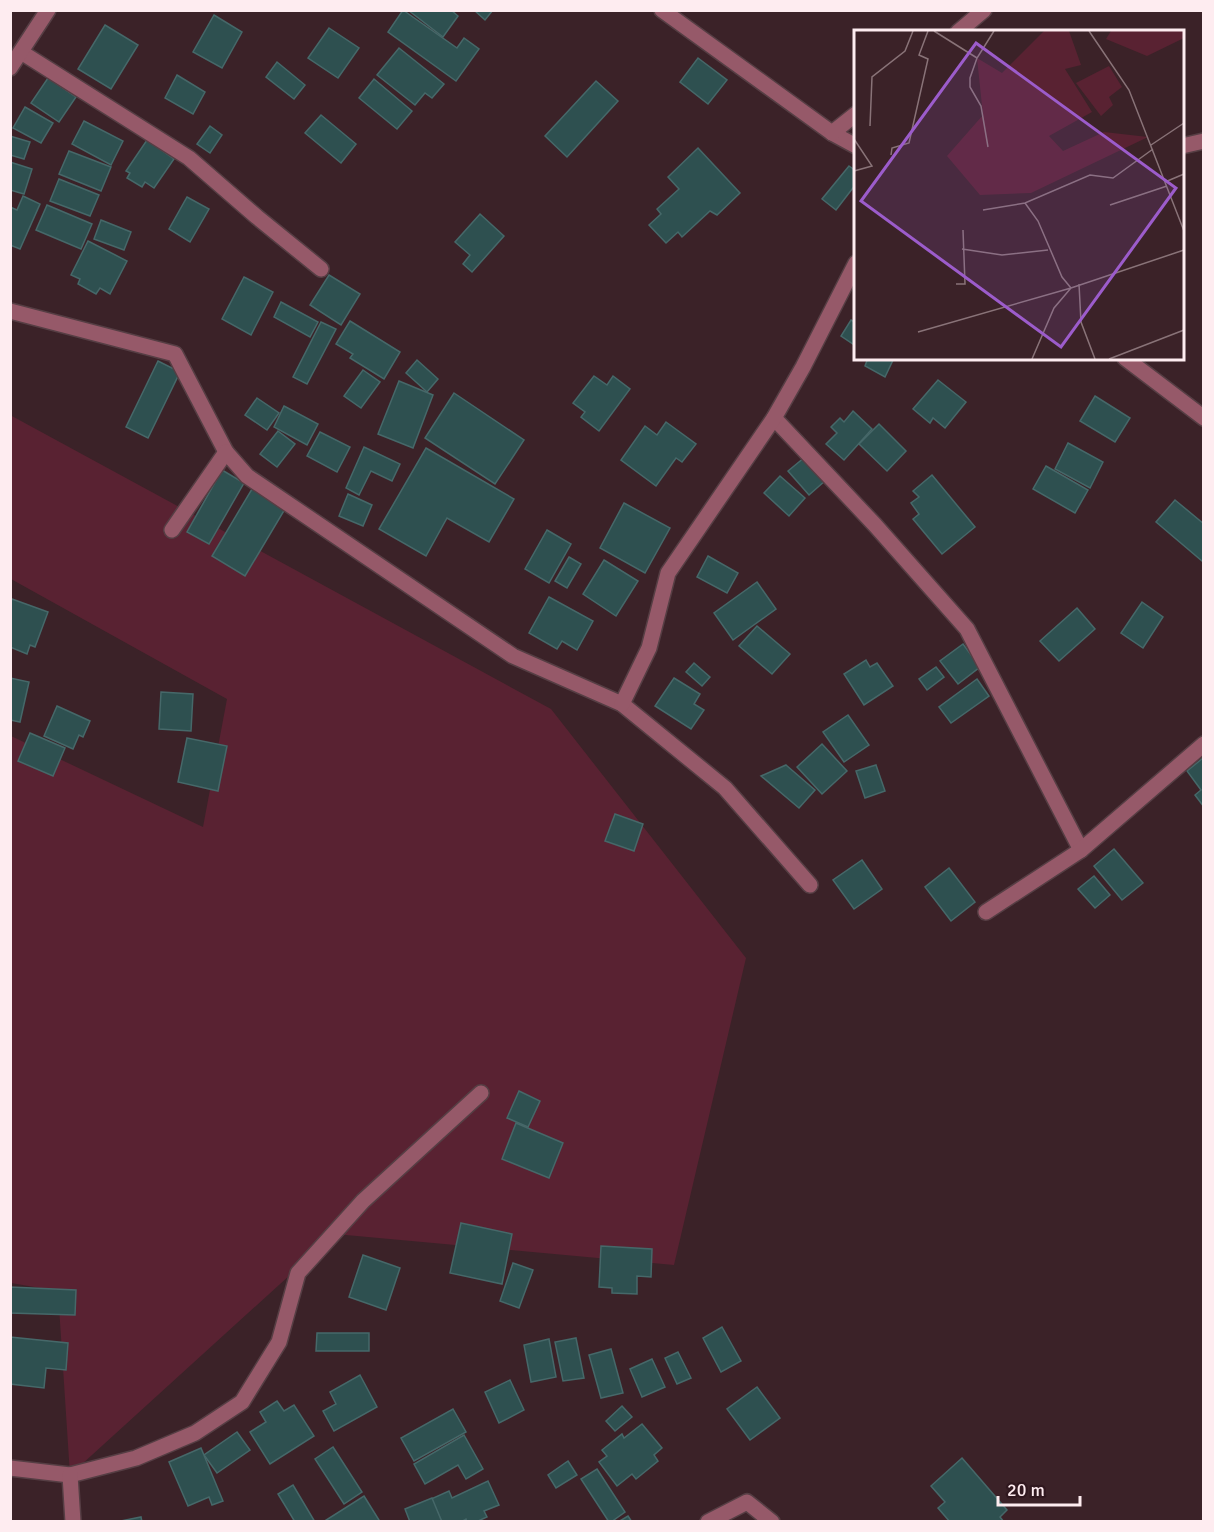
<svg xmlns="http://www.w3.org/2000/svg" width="1214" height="1532" viewBox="0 0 1214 1532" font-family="Signika,sans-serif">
<rect width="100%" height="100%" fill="#3b2228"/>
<polygon fill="#592232" points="10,415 551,709 746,958 674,1265 335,1234 70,1475 58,1291 11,1283 11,736 203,827 227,699 11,579"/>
<g fill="#2e5050" stroke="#466869" stroke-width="1.5">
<polygon points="403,10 457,48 464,38 479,49 456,81 388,32"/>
<polygon points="408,10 451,10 458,16 443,37"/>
<polygon points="474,10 493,10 485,20"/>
<polygon points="214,15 242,32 222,68 193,52"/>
<polygon points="105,25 138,45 111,89 78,69"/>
<polygon points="329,28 359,48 338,78 308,58"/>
<polygon points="399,48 444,84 432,98 425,93 415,105 377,75"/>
<polygon points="698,58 727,80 708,104 680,82"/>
<polygon points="277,62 305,85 294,99 266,77"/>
<polygon points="177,75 205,92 193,114 165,98"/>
<polygon points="48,78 76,97 59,122 31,103"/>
<polygon points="374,79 412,111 397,129 359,98"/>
<polygon points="596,81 618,101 567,157 545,136"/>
<polygon points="25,107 53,123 41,143 13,128"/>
<polygon points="321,115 356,144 341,163 305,133"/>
<polygon points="84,121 123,141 111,165 72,144"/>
<polygon points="210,126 222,135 210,153 197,144"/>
<polygon points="10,136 30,142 24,159 10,155"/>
<polygon points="147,140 174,159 154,188 145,182 142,187 127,178 130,173 126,171"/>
<polygon points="698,148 740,193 717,215 710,211 682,237 678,232 666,243 649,225 661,214 657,209 679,189 668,177"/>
<polygon points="69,151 111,167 101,191 59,174"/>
<polygon points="10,162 32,169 24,194 10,190"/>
<polygon points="849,166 856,171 856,184 836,210 822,199"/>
<polygon points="59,179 99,195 90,216 50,201"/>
<polygon points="23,196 40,204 20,249 10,245 10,207 17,210"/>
<polygon points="187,197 209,209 190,242 169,229"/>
<polygon points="47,205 92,224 81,249 36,230"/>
<polygon points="480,214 504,236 472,272 463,264 470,255 455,242"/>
<polygon points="101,220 131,232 124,250 94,239"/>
<polygon points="88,241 127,261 110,294 100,288 96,294 78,284 80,279 71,275"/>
<polygon points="329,275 360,294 341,325 310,305"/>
<polygon points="244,277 273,292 251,335 222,319"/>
<polygon points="281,302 318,322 310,337 274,317"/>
<polygon points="851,320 856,323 856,346 841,336"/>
<polygon points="350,321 400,352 384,379 350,358 353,354 336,344"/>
<polygon points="321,322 336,329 307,384 293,377"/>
<polygon points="868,358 894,358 885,377 865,366"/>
<polygon points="417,360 438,379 427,392 406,373"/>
<polygon points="158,361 180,372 148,438 126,427"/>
<polygon points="363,370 380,382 361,408 344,396"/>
<polygon points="594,376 607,385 613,376 630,389 599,431 581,417 585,412 573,403"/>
<polygon points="938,380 966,402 945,428 933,418 930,423 913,409"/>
<polygon points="399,381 433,395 413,448 378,434"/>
<polygon points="454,393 524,440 495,484 425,438"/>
<polygon points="1095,396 1130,418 1115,442 1080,421"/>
<polygon points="257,398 279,413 267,430 245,415"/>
<polygon points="284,406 318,424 307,445 274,427"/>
<polygon points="853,411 872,429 844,460 826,444 837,433 831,427 840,418 844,422"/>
<polygon points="666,422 696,444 682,462 676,458 656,486 621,460 645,426 657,435"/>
<polygon points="879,424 906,451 887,471 859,444"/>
<polygon points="278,431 295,444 277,467 260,454"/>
<polygon points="320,432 350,447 337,472 307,456"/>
<polygon points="1068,443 1103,462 1090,488 1055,469"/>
<polygon points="364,447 400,464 392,481 371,471 359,495 346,488"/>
<polygon points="426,448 514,499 489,542 447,518 426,556 379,529"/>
<polygon points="805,457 826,480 809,495 788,471"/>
<polygon points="1046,466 1088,490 1075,513 1033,489"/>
<polygon points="222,470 244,483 209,544 187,532"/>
<polygon points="932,475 975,527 942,554 913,519 919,514 911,503 919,497 913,491"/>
<polygon points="780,476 805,498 789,516 764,493"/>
<polygon points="252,489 285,509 245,576 212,556"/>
<polygon points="348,494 372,505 363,526 339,516"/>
<polygon points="1175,500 1204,524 1204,559 1202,561 1156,522"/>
<polygon points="624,503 670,528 645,573 600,548"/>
<polygon points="547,530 571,544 549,583 525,569"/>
<polygon points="708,556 738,573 727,593 697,577"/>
<polygon points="569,557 581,564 567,588 555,581"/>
<polygon points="604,560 638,581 616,616 583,594"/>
<polygon points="757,582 776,609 733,640 714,613"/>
<polygon points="549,597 593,621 577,650 562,641 557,649 529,633"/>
<polygon points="12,599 48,612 35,647 30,645 27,654 10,647 10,604"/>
<polygon points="1142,602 1163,617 1143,648 1121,633"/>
<polygon points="1077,608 1095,629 1059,661 1040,641"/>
<polygon points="757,626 790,654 772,674 739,646"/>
<polygon points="963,644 980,667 958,684 940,661"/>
<polygon points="866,660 870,667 877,663 893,686 864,705 844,674"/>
<polygon points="694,663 710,677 702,686 686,672"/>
<polygon points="936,667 944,677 927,690 919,679"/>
<polygon points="10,678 29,682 20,722 10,720"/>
<polygon points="674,678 700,694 694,704 704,710 691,729 655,706"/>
<polygon points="977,679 989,696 951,723 939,707"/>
<polygon points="161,692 193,694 191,731 159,729"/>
<polygon points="57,706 90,721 83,737 79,735 73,749 44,736"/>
<polygon points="848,715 869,745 844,762 823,732"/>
<polygon points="30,733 65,748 53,776 18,761"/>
<polygon points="187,738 227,746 218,791 178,782"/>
<polygon points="822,744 847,771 822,794 797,767"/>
<polygon points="1203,758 1204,759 1204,807 1195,795 1201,790 1187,771"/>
<polygon points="786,765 815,790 799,808 761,776"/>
<polygon points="876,765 885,791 865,798 856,771"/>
<polygon points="615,814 643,824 634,851 605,841"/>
<polygon points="1114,849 1143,883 1122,900 1094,866"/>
<polygon points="862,860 882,889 854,909 833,880"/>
<polygon points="949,868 975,902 951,921 925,887"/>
<polygon points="1094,876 1110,895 1095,908 1078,889"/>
<polygon points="519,1091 540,1101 528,1127 507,1118"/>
<polygon points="516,1123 563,1143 549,1178 502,1159"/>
<polygon points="461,1223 512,1234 502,1284 450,1273"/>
<polygon points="601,1246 652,1249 651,1277 637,1276 637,1294 612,1293 612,1288 599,1287"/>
<polygon points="363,1255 400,1268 386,1310 349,1297"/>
<polygon points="513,1263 533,1270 519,1308 500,1301"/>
<polygon points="10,1287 76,1290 75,1315 10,1313"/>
<polygon points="722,1327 741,1361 721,1372 703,1338"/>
<polygon points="317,1333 369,1333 369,1351 316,1351"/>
<polygon points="10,1337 68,1343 66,1370 46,1368 44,1388 10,1384"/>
<polygon points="576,1338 584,1378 563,1381 555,1342"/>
<polygon points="549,1339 556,1377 531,1382 524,1345"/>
<polygon points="611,1349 623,1393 601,1398 589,1355"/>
<polygon points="678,1352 691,1378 677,1384 665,1358"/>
<polygon points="652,1359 665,1387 642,1397 630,1369"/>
<polygon points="360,1375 377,1407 334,1431 323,1411 336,1404 330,1392"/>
<polygon points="510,1380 524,1410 499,1423 485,1392"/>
<polygon points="757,1387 780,1418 750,1440 727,1409"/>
<polygon points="277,1401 284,1411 294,1405 314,1436 270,1464 250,1432 266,1422 260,1412"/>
<polygon points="622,1406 632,1417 615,1431 606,1421"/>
<polygon points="453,1409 466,1432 414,1461 401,1438"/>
<polygon points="642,1424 662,1448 654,1455 658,1461 636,1479 632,1474 617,1486 599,1462 607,1456 602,1450 622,1434 624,1438"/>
<polygon points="237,1432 250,1450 217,1473 204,1455"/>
<polygon points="464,1435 483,1469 466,1479 458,1465 425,1484 414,1464"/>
<polygon points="333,1447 362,1492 344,1504 315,1459"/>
<polygon points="201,1448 223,1501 212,1505 209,1497 188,1506 169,1462"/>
<polygon points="962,1458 1007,1510 1000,1517 1004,1522 950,1522 938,1508 945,1502 931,1486"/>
<polygon points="568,1461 577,1475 556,1488 548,1475"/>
<polygon points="597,1469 625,1512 611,1522 609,1522 581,1479"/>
<polygon points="488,1481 499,1505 484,1511 487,1517 476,1522 467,1522 466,1519 461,1522 442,1522 431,1499 449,1491 452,1498"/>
<polygon points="293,1485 315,1522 295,1522 278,1494"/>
<polygon points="364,1496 379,1520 376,1522 323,1522"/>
<polygon points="432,1498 442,1522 410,1522 405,1509"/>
<polygon points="628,1516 632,1522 618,1522"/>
<polygon points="141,1517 142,1522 116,1522"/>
</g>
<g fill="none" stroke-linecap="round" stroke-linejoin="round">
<defs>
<g id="minor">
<polyline points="662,10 832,133 856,146"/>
<polyline points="958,32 984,10"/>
<polyline points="21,52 189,158 257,217 321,269"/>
<polyline points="10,68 48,10"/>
<polyline points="832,133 856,114"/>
<polyline points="1182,146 1204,141"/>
<polyline points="10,311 175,354 226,452 247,476 513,656 622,704 725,788 810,885"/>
<polyline points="1125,358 1204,418"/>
<polyline points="774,418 875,525 967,629 1081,850"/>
<polyline points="172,530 226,452"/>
<polyline points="622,704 649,648 668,573 774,418 803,367 856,263"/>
<polyline points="986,912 1081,850 1204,744"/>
<polyline points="10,1468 70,1475 136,1458 195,1433 242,1402 279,1342 298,1273 363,1201 481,1093"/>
<polyline points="70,1475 73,1522"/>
<polyline points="708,1522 747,1502 772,1522"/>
</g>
</defs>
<use href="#minor" stroke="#563e44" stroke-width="18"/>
<use href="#minor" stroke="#965969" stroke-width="15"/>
</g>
<g transform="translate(854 30)">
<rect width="330" height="330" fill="#3b2228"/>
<path d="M190 1H215L227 35 211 39 238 82 195 106 209 121 250 102 294 107 177 163 126 165 93 126 129 85 123 28 148 43ZM257 1H330V8L293 26 252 9ZM255 36 268 57 255 67 259 75 247 86 222 53Z" fill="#592232"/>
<path fill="none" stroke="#897378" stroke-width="1.5" d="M80 1 123 28M235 1 275 60 330 201M16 96 18 47 51 21 59 1M0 109 18 136 0 141M297 115 330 93M134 117 127 76 116 57V48L123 28 140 1M37 125 38 118 55 113 74 29 65 25 74 1M311 152 330 144M171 173 184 191 208 247 217 258 200 278 178 329M256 175 313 156M129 180 171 173 236 145 259 148 299 119M108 219 148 225 194 220M102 254H111L109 200M225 254 227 292 241 329M64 302 217 258 330 220M255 329 330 300"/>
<path fill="#9c5ccb" fill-opacity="0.15" stroke="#9c5ccb" stroke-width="3" d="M122 13 322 158 207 317 7 171Z"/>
<rect width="330" height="330" fill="none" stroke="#feecf0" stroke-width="3"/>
</g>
<rect width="1214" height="1532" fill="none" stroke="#feecf0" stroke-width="24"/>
<path d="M998 1496v9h82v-9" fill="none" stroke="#feecf0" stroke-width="3"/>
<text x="1007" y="1496" font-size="18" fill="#feecf0" stroke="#30181f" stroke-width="4.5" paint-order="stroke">20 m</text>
</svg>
